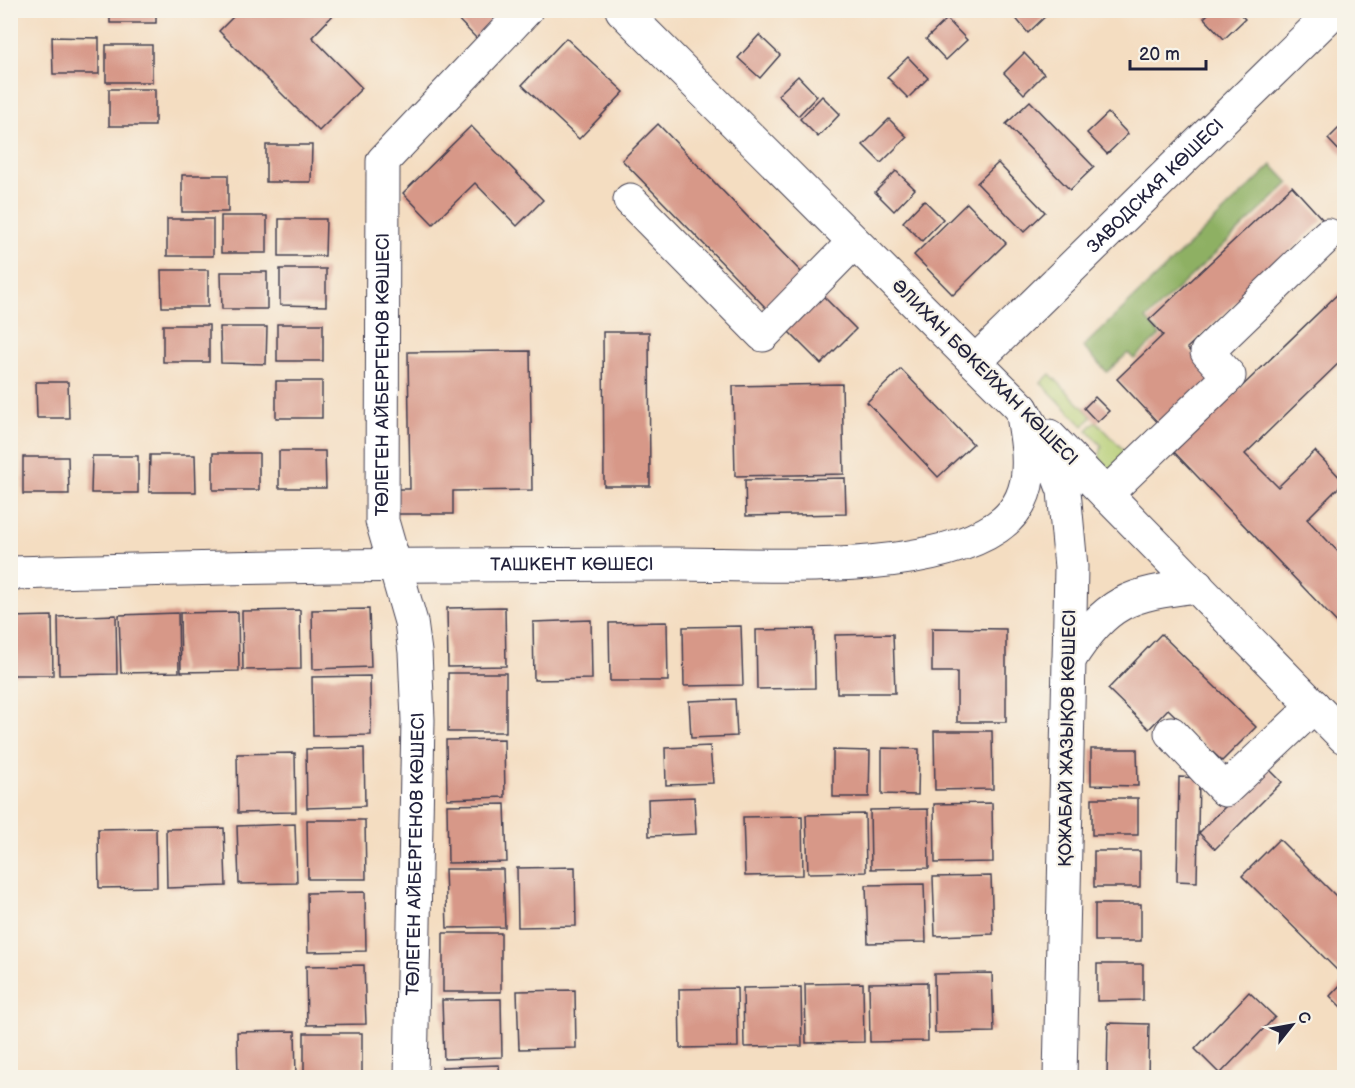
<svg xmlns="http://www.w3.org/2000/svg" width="1355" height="1088" viewBox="0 0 1355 1088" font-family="'Balsamiq Sans',sans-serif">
<rect width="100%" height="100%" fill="#f7f3e8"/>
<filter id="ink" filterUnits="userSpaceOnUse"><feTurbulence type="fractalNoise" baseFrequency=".0167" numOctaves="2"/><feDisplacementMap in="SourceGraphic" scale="12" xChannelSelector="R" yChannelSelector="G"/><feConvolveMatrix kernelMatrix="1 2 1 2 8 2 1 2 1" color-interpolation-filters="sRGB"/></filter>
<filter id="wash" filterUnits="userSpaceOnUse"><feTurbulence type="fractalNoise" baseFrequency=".008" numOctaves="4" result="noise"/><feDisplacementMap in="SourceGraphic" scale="24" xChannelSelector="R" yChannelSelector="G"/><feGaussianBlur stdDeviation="1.35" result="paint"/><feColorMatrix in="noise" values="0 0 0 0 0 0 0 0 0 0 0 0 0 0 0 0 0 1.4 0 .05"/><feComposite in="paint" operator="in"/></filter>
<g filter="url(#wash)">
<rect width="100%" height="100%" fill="#f4ddc1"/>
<g fill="#b3cc71" stroke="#6a7756" stroke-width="1.5">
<polygon points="1050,374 1092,417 1083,426 1041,383"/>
<polygon points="1096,421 1132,459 1112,474 1099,458 1102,446 1087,430"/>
</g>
<polygon fill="#8eb063" stroke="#58694f" stroke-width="1.5" points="1272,165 1289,183 1146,319 1160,335 1134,359 1128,353 1107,372 1083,347"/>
<g id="blocks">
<g fill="#d79888">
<rect x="110" y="10" width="46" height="13"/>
<polygon points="240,10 338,10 312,37 362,88 319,131 219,31"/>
<polygon points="449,10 510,10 479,41"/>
<polygon points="1009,10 1047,10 1049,13 1028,33"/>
<polygon points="1212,10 1236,10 1245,19 1224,39 1204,18"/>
<polygon points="947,19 967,40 946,60 926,39"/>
<polygon points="759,35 780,55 760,78 738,58"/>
<polygon points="52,37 99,38 99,74 53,74"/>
<polygon points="566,38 624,92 579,139 522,85"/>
<rect x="106" y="45" width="46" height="37"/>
<polygon points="1024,53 1044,74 1024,94 1004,73"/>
<polygon points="908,57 928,78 908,98 887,77"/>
<polygon points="798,76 817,96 798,116 778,95"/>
<rect x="109" y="89" width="46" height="37"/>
<polygon points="822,96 840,114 818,137 800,119"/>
<polygon points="1030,101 1094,167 1070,190 1006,124"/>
<polygon points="1108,113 1128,134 1107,154 1087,133"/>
<polygon points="889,119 907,137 881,163 863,145"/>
<polygon points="1344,123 1344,156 1328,139"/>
<polygon points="658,124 803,274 767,309 622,160"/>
<polygon points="471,126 543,200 517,226 475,183 433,224 403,193"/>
<polygon points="266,145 312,145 311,182 266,182"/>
<polygon points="998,163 1045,212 1024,232 977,183"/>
<polygon points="896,171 915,189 894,211 875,192"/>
<rect x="182" y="175" width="46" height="37"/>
<polygon points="1292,186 1323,220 1187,348 1215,378 1163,428 1117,379 1163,335 1149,320"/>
<polygon points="924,200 943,219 922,241 903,222"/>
<polygon points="967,203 1006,243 953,295 914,255"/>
<rect x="221" y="216" width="46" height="37"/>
<rect x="167" y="219" width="46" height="37"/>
<polygon points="279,219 326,219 325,256 279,256"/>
<polygon points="280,269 326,269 326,306 280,305"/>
<polygon points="161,270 208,270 208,307 162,307"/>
<polygon points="221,272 267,272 267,309 222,309"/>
<polygon points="1344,288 1344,362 1342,360 1245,454 1278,487 1315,451 1344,482 1307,519 1344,558 1344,630 1174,452"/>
<polygon points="818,291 856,329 821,364 783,326"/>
<rect x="277" y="324" width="46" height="37"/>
<rect x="163" y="325" width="46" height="37"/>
<polygon points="220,327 267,327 266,364 221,363"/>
<polygon points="603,332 649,332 650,486 604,486"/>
<polygon points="530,351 532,490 453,491 453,514 397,514 397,489 410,489 408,352"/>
<polygon points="901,369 973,444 938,477 867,402"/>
<rect x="276" y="381" width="46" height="37"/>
<polygon points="36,382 68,382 69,418 37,418"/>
<polygon points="842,384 844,474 735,476 733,386"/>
<polygon points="1095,397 1109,411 1097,422 1084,408"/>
<polygon points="279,451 325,451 326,488 279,488"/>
<rect x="213" y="453" width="46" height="37"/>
<polygon points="150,455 195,455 196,492 149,492"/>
<polygon points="92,456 138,456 138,493 91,493"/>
<polygon points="23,457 68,457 69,494 23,494"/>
<polygon points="845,478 846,514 746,516 745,480"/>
<polygon points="505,607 506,666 448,667 447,608"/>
<polygon points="369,609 371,667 313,669 312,610"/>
<polygon points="300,610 301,669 243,670 242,611"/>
<polygon points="238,612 239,671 181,672 180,613"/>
<polygon points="178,613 179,672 121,673 119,615"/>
<polygon points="116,615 117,674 59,675 58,617"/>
<polygon points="52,616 53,675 10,675 10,617"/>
<polygon points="591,620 592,679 534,680 533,622"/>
<polygon points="667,622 668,681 610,681 609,623"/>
<polygon points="741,626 743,685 684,686 683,627"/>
<polygon points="932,628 1006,629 1006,722 957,722 957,672 932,672"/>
<polygon points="814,629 815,688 757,689 756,630"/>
<polygon points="893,634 895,693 837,693 835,635"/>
<polygon points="1161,634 1256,727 1222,761 1168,709 1149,729 1108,689"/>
<rect x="448" y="673" width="58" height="59"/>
<polygon points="370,676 371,735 313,736 312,677"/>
<polygon points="735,699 737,736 691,738 689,701"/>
<polygon points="934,731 992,731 993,789 935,790"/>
<polygon points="504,739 505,797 447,799 446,740"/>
<polygon points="710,746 713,783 666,785 665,748"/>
<polygon points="364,748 365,806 307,808 306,749"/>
<polygon points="882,748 919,749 918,795 882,794"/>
<polygon points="1091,749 1137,749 1138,786 1091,785"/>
<polygon points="833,750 870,751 869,797 833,797"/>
<polygon points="295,753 296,812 238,813 237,754"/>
<polygon points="1266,766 1282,782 1215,849 1199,833"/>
<polygon points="1179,777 1199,778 1197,882 1177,881"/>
<polygon points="694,797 696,834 649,836 648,799"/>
<rect x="1092" y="798" width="46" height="37"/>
<polygon points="992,803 993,862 935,863 934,804"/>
<polygon points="505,804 507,862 448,863 447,805"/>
<polygon points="928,809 929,868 871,869 870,810"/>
<polygon points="865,814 866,872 808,873 806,815"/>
<polygon points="802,816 803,875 745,876 743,817"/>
<polygon points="307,820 365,820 366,879 308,879"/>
<polygon points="295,824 297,883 239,884 237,826"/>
<polygon points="156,828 157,887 99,888 98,829"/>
<polygon points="224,828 226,886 167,888 166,829"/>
<polygon points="1279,839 1344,904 1344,977 1242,876"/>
<rect x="1094" y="851" width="46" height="36"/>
<polygon points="575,867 576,926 518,927 517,868"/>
<polygon points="445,869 503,869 505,927 447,928"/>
<polygon points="991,876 993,934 935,936 933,877"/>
<polygon points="924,884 926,942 868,943 866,885"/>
<polygon points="365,892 366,951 308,952 307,893"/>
<rect x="1095" y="904" width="46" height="37"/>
<rect x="443" y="933" width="58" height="59"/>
<polygon points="1097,964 1143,964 1143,1000 1097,1001"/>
<polygon points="364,965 366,1024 307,1025 306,966"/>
<polygon points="992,973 994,1032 935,1033 934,974"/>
<polygon points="1344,981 1344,1010 1330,996"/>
<polygon points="927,982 928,1041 870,1042 869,983"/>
<polygon points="863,983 864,1042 806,1043 805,984"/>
<polygon points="801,987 802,1046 744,1047 743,988"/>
<polygon points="737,988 738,1047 680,1048 679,989"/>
<polygon points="575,990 576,1048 519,1049 517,991"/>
<polygon points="1249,992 1275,1017 1220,1074 1195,1049"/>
<polygon points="501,999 502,1057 444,1059 442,1000"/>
<polygon points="1108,1023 1149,1024 1148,1078 1107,1078"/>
<polygon points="295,1031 296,1078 238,1078 237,1032"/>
<rect x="304" y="1033" width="58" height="45"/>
<polygon points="499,1065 500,1078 442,1078 442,1067"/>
</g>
</g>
</g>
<g filter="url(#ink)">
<use href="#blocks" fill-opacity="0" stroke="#423e4f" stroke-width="1.5"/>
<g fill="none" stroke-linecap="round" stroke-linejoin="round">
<defs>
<g id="minor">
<polyline points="630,200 763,335 854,242"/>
<path id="s1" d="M975 362 1335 10"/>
<polyline points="1022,409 1053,462 1064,491 1071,567 1060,1078"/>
<polyline points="1049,436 1344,737"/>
<polyline points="1106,494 1229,376 1207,352 1328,235"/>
<path d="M1069 660C1107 601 1128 594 1197 586"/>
<polyline points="1171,733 1225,790 1314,706"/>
<path id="s2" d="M411 1078 418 720 415 652 411 622 382 521 383 161 526 10"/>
</g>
<g id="major">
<path id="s3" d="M10 573C155 570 300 565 445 565 522 564 599 564 676 564 763 564 925 576 997 527 1039 498 1029 452 1022 409L622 10"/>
</g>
</defs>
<use href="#minor" stroke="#423e4f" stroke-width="35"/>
<use href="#major" stroke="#423e4f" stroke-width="35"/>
<use href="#minor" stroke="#fff" stroke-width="33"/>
<use href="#major" stroke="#fff" stroke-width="33"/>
</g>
</g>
<g text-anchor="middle" stroke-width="4.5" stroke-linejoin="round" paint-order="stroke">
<g font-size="18" fill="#22223b" stroke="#f7f3e8">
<text dy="6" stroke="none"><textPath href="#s1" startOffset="252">ЗАВОДСКАЯ КӨШЕСІ</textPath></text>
<text transform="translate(985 372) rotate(45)" y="6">ӘЛИХАН БӨКЕЙХАН КӨШЕСІ</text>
<text dy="6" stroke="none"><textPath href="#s2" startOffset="708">ТӨЛЕГЕН АЙБЕРГЕНОВ КӨШЕСІ</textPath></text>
<text dy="6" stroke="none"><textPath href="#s3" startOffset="562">ТАШКЕНТ КӨШЕСІ</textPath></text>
<text transform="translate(1067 738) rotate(-89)" y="6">ҚОЖАБАЙ ЖАЗЫҚОВ КӨШЕСІ</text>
<text dy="6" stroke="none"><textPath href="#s2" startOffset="224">ТӨЛЕГЕН АЙБЕРГЕНОВ КӨШЕСІ</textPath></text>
</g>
</g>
<rect width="1355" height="1088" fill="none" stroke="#f7f3e8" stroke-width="36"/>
<g transform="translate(1292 1025) rotate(59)" stroke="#f7f3e8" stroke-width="4.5" paint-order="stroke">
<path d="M0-4.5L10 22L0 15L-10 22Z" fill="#22223b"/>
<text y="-9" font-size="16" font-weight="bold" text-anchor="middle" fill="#22223b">С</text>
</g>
<path d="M1130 60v9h76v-9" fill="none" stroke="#22223b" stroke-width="3"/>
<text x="1139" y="60" font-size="18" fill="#22223b" stroke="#f7f3e8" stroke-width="4.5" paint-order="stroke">20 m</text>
</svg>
